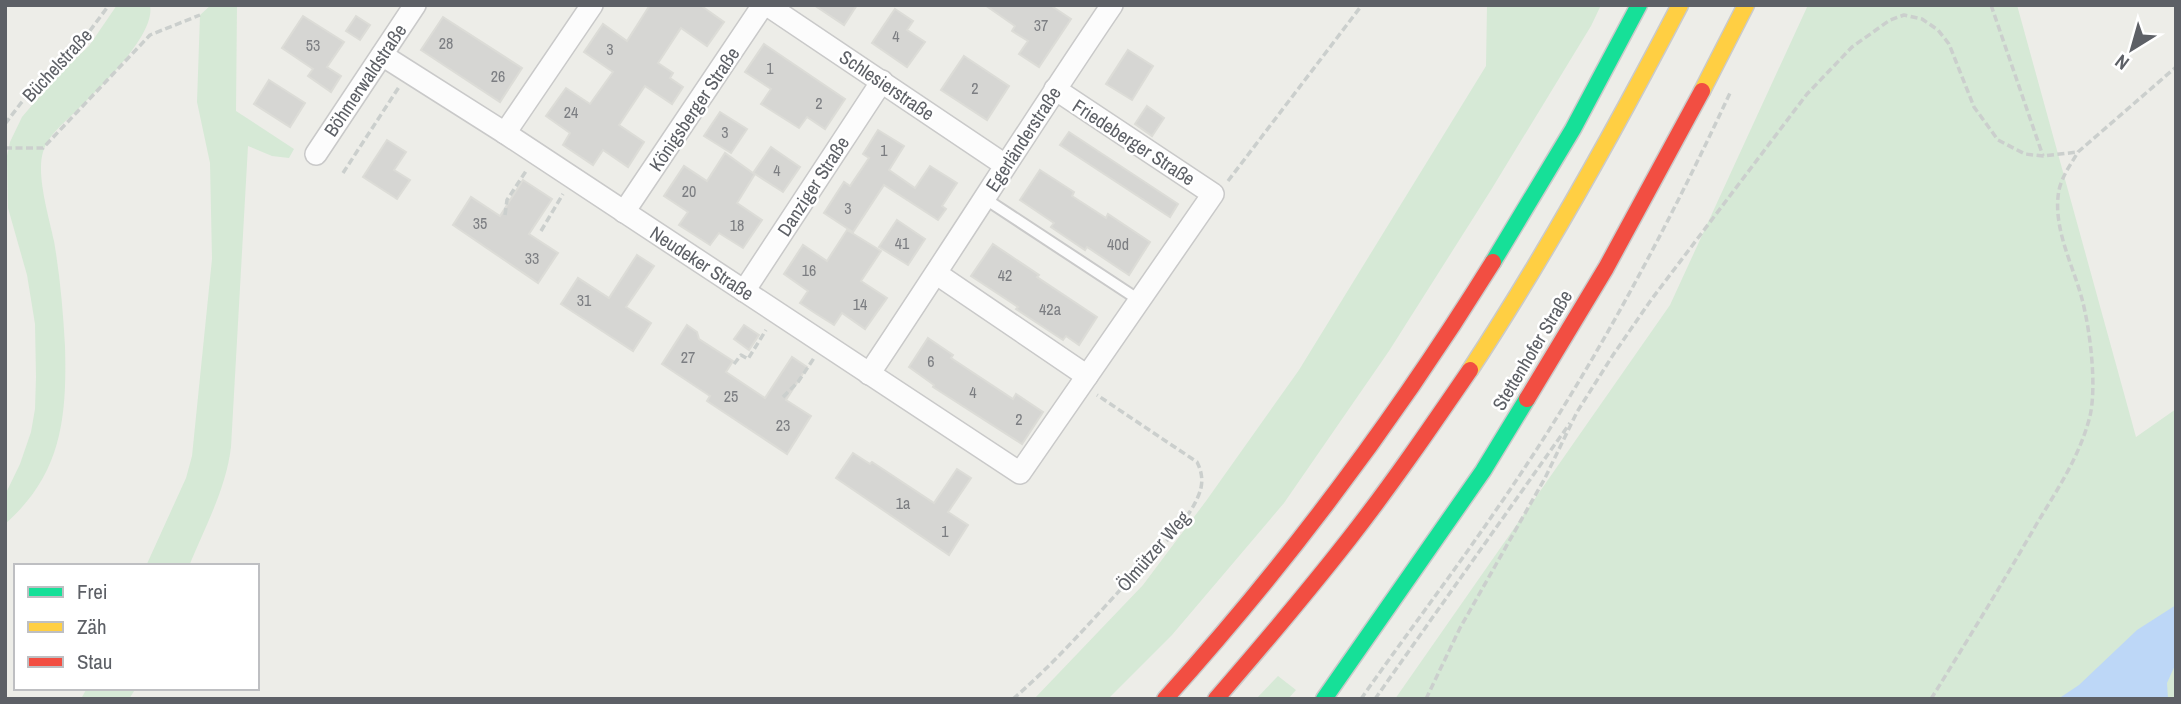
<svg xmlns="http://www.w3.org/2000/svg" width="2181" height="704" viewBox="0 0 2181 704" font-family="'Archivo Narrow',sans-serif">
<rect width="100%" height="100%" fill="#edede8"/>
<g fill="#d6e9d6">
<path d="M117 5 150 6C156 35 97 91 76 111 64 123 48 135 43 152 36 175 49 217 54 241 60 276 63 310 65 346 67 417 62 474 5 524V495L20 464 31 432 35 409 36 377 35 324 27 275 8 208 7 156 10 142 22 117 57 76 89 46Z"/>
<path d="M211 5H237L236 111 294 149 289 158 272 156 248 146 231 447C226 489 205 527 189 566H146L186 478 192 456 212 259 210 163 197 102 200 15Z"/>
<polygon points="1487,5 1601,5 1591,26 1491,190 1389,351 1284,503 1172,635 1108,699 1034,699 1143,585 1206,501 1299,370 1486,66"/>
<polygon points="1808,5 2017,5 2136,437 2176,409 2176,699 1395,699 1670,305"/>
<polygon points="1278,676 1296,690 1288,699 1256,699"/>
<polygon points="87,688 136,688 129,699 81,699"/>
</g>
<polygon fill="#bdd7f7" points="2176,605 2176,663 2167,683 2168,699 2058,699 2079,685 2137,630"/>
<g fill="#d6d6d3" stroke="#dcdcd7" stroke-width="2">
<polygon points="650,5 700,5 724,22 707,46 681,28 658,63 673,73 670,78 683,87 672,104 645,86 619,125 644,142 628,167 603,150 593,165 563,145 570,133 546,116 566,88 590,104 613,72 584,52 603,24 627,41"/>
<polygon points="814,5 857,5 844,25"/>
<polygon points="985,5 1050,5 1071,19 1039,67 1019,54 1028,41 1012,31 1015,26"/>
<polygon points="895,9 913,21 907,30 925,42 907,67 872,43"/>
<polygon points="303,16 344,42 327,67 341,76 331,92 308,76 313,69 282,48"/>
<polygon points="356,16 370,25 360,40 346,31"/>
<polygon points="443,17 522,68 500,102 421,50"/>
<polygon points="764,44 845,99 825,129 807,117 799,128 761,104 771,89 745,72"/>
<polygon points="1128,50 1153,66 1132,100 1106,84"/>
<polygon points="964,56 1009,86 987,120 941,90"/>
<polygon points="269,80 305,103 290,127 254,104"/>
<polygon points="1147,106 1164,118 1152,136 1135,124"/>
<polygon points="720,112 747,129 731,153 704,136"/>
<polygon points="878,130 904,146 889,170 915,188 930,166 957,183 942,206 946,209 938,220 884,185 853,232 824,213 844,182 850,186 869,158 863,154"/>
<polygon points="1069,132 1178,204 1170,217 1060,145"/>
<polygon points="387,140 406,152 394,170 410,180 397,199 363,177"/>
<polygon points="771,147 800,167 783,192 755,174 737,203 762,220 743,248 719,233 710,245 679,225 688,212 664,196 684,166 707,181 725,153 753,173"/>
<polygon points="1040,170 1074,192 1072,196 1106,218 1108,214 1150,242 1129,275 1087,247 1085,250 1051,227 1054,223 1020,200"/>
<polygon points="523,180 552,199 529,234 558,253 538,283 453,225 471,197 500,216"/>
<polygon points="897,220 925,239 908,265 879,247"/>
<polygon points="847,230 881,251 861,281 887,298 865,329 842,313 834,325 815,313 800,303 808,291 784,274 803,245 827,261"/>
<polygon points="993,244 1039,275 1037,277 1097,317 1079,345 1066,336 1063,340 1016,309 1018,307 971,276"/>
<polygon points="637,255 654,266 626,307 651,323 633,351 561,304 578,278 609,298"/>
<polygon points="687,325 697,332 699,339 733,361 726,372 765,398 792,357 807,367 786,400 811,416 787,454 707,401 710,396 662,364"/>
<polygon points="744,325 759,335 749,350 734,339"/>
<polygon points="928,338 953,355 951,358 1013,399 1016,394 1043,412 1022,444 933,387 934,385 909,367"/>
<polygon points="853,453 870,464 872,462 934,503 957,469 971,478 948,512 968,525 949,555 836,478"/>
</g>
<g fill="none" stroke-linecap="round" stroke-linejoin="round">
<defs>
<polyline id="lane" points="984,198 1139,300"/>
<g id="street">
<polyline points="767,5 1005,165"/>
<polyline points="382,55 505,133 1020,473 1213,194 1055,89"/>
<polyline points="505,133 592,5"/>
<polyline points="316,154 415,5"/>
<polyline points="624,212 763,5"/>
<polyline points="937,274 1087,376"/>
<polyline points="744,291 882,81"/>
<path d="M869 374C951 252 1029 127 1112 5"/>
</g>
<g id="fast">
<polyline points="1493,262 1573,129 1639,5"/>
<polyline points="1324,699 1483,471 1527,399"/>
</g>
<g id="slow">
<polyline points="1702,91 1746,5"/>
<path d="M1470 370C1547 253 1615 130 1680 5"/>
</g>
<g id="jam">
<polyline points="1527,399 1606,268 1702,91"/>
<path d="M1165 699C1288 563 1396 418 1493 262"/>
<path d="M1216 699C1261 647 1306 594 1349 539 1392 484 1431 427 1470 370"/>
</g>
</defs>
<use href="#lane" stroke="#c9c9c9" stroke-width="14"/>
<use href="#street" stroke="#c9c9c9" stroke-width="24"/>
<use href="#fast" stroke="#cacaca" stroke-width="19"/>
<use href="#slow" stroke="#cacaca" stroke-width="19"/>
<use href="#jam" stroke="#cacaca" stroke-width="19"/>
<g stroke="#cbcfcd" stroke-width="3.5" stroke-dasharray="7 3.5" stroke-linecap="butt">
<polyline points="1991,5 2043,156"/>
<polyline points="5,124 21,103 86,36 109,5"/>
<polyline points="5,148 43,148 150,35 200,15"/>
<polyline points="343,173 399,87"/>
<polyline points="1228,181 1362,5"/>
<polyline points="505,215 507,200 526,171"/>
<polyline points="541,231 563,194"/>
<polyline points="734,364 741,355 748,359 766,330"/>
<polyline points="783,397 798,382 814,358"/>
<path d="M1013 699C1056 662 1094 618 1133 576 1154 553 1193 519 1201 488 1203 478 1201 470 1197 462L1097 395"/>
<path d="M1361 699C1405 636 1451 576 1494 513 1586 381 1662 239 1730 93"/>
<polyline points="1375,699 1570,423"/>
<polyline points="1426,699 1460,628 1545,478 1577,412 1613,355 1651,300 1807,94 1852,47 1890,20 1904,15 1922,19 1938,30 1949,44 1974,107 1998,140 2025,154 2043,156 2078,152"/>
<path d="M1931 699C1967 641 2002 584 2036 525 2057 490 2080 456 2090 416 2097 385 2090 329 2082 299 2073 265 2052 227 2059 190 2062 176 2071 164 2078 152L2176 67"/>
</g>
<use href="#lane" stroke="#fcfcfc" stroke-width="10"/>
<use href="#street" stroke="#fcfcfc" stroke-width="21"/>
<use href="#fast" stroke="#16e098" stroke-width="16"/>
<use href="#slow" stroke="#ffcf43" stroke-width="16"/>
<use href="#jam" stroke="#f24e42" stroke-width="16"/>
</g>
<g text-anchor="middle" stroke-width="5" stroke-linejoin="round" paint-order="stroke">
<g font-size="16" fill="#7c7e82">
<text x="1041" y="31">37</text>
<text x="896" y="42">4</text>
<text x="446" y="49">28</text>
<text x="313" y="51">53</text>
<text x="610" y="55">3</text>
<text x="770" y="74">1</text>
<text x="498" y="82">26</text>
<text x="975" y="94">2</text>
<text x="819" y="109">2</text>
<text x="571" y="118">24</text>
<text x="725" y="138">3</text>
<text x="884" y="156">1</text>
<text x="777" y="176">4</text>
<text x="689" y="197">20</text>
<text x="848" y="214">3</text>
<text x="480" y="229">35</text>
<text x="737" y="231">18</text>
<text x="902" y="249">41</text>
<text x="1118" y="250">40d</text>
<text x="532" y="264">33</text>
<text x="809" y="276">16</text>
<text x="1005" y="281">42</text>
<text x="584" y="306">31</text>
<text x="860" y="310">14</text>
<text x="1050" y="315">42a</text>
<text x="688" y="363">27</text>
<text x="931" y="367">6</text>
<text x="973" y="398">4</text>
<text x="731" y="402">25</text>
<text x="1019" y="425">2</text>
<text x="783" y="431">23</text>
<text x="903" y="509">1a</text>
<text x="945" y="537">1</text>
</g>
<g font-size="19" fill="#5d6066" stroke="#fff">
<text transform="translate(57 65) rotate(-47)" y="7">Büchelstraße</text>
<text transform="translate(365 80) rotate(-56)" y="7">Böhmerwaldstraße</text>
<text transform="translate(887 85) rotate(34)" y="7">Schlesierstraße</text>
<text transform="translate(694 109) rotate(-56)" y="7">Königsberger Straße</text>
<text transform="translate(1023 139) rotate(-57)" y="7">Egerländerstraße</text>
<text transform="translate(1134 142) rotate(33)" y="7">Friedeberger Straße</text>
<text transform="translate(813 186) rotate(-57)" y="7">Danziger Straße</text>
<text transform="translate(702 263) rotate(33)" y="7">Neudeker Straße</text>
<text transform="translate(1532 350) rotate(-59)" y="7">Stettenhofer Straße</text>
<text transform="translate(1153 551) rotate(-49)" y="7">Ölmützer Weg</text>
</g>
</g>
<rect width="2181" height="704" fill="none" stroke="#5d6066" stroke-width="14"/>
<rect x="14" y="564" width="245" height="126" fill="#ffffff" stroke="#bebfc2" stroke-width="2"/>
<rect x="28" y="587" width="35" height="10" fill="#16e098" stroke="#bebfc2" stroke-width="2"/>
<text x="77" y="599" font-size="21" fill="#5d6066">Frei</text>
<rect x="28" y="622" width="35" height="10" fill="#ffcf43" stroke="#bebfc2" stroke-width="2"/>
<text x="77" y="634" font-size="21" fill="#5d6066">Zäh</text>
<rect x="28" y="657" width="35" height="10" fill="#f24e42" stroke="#bebfc2" stroke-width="2"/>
<text x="77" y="669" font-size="21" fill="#5d6066">Stau</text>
<g transform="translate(2132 49) rotate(217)" stroke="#ffffff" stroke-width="5" paint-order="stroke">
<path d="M0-5L12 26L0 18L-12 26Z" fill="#5d6066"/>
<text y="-10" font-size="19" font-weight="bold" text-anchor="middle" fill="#5d6066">N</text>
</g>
</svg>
